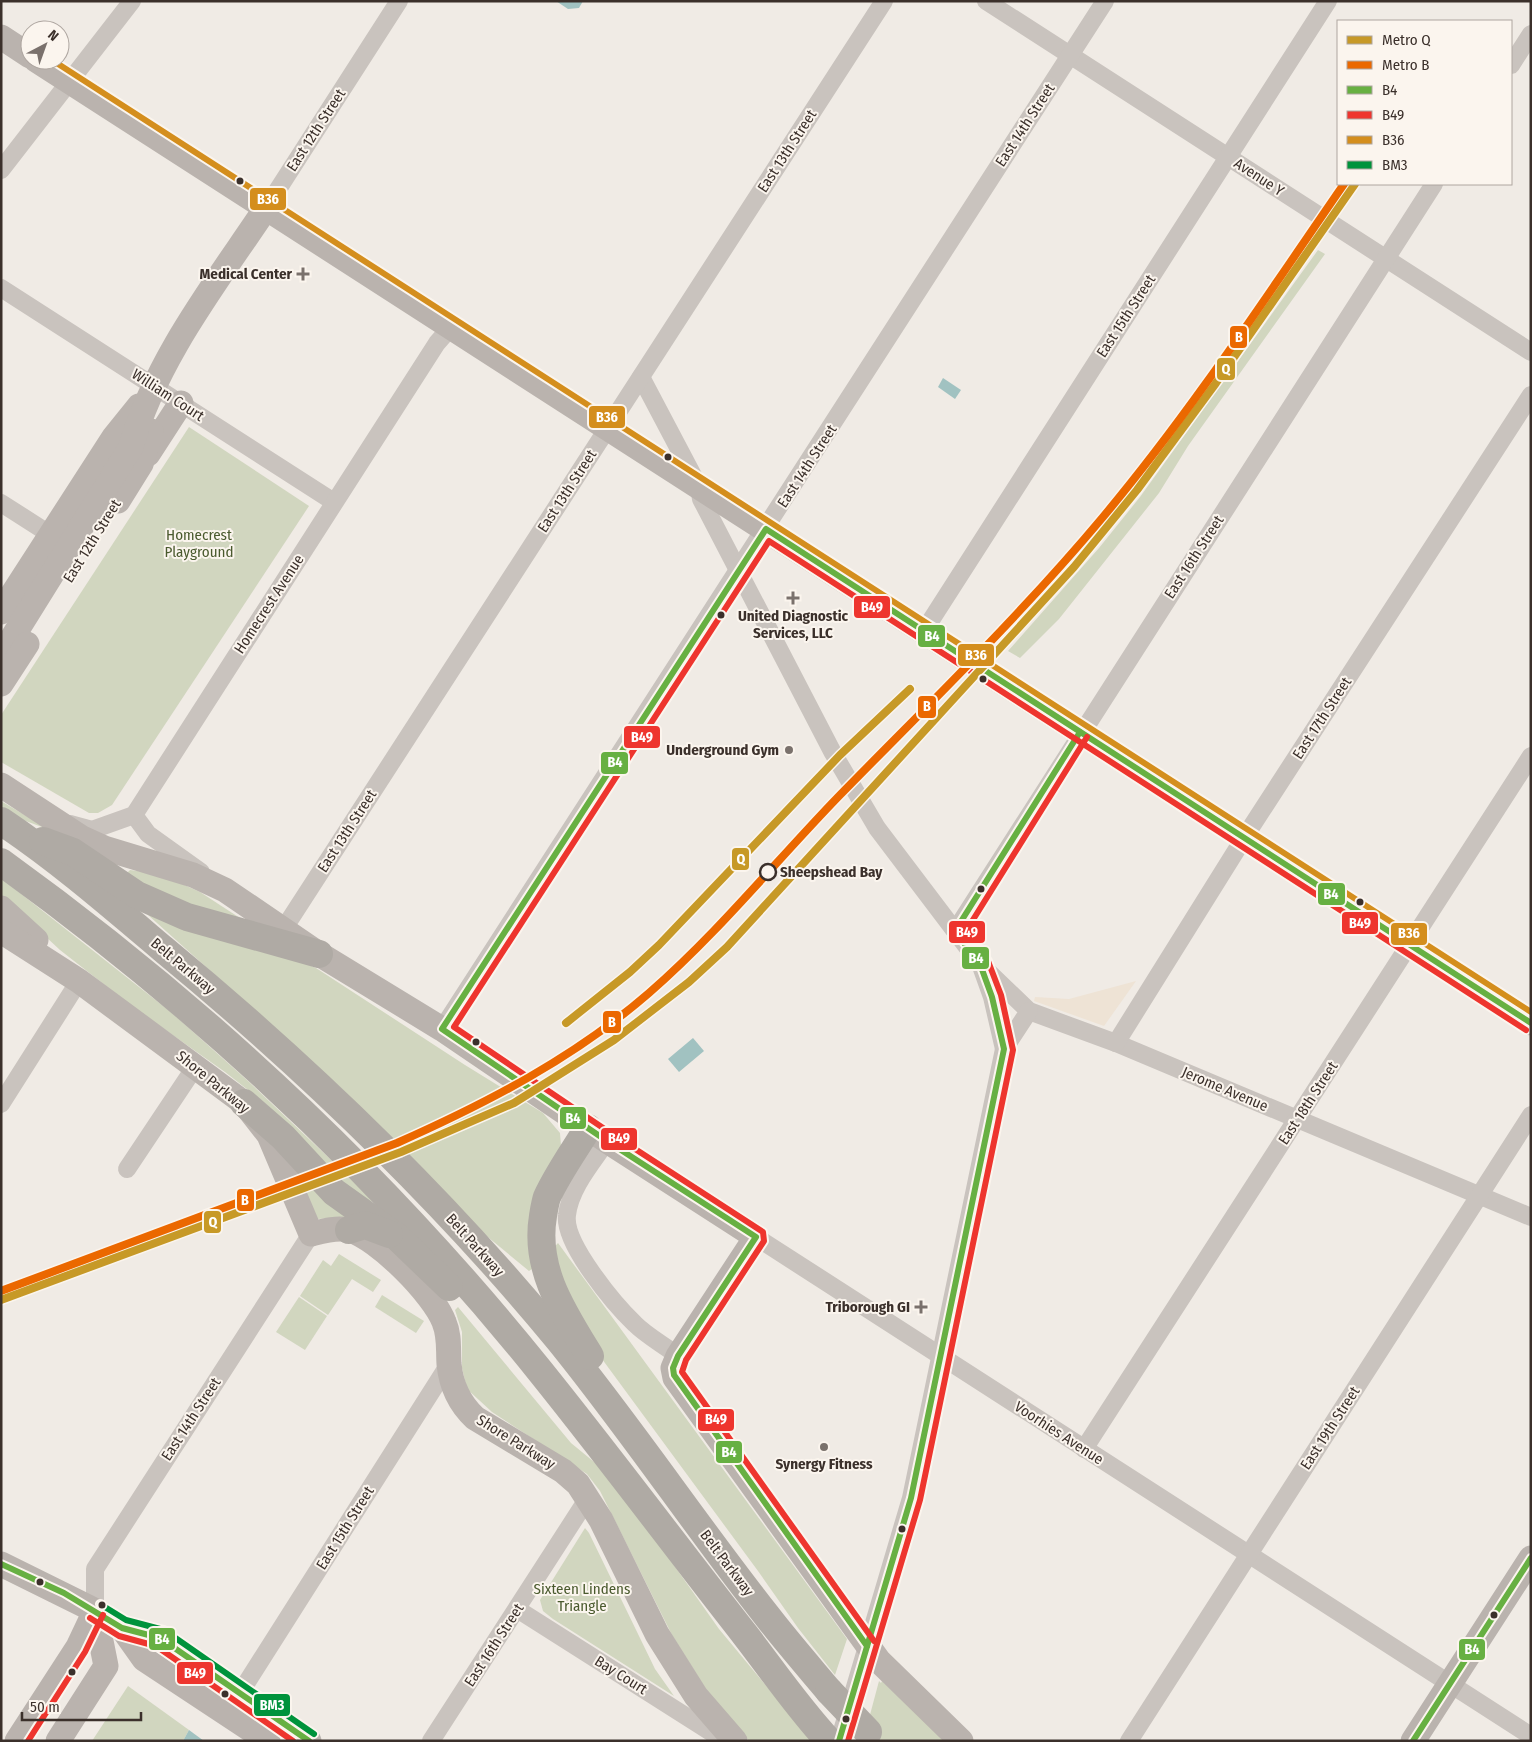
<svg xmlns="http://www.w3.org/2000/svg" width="1532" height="1742" viewBox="0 0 1532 1742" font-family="'Fira Sans Condensed',sans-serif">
<rect width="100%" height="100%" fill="#f0ebe5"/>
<g fill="#d1d6bf">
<polygon points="1318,250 1325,254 1188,446 1159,493 1059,619 1020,658 1008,651 1099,548 1140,497"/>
<polygon points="189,427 309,506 112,805 98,813 89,813 1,762 1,715"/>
<polygon points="1,801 50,830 15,817 1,807"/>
<polygon points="130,870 160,874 200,892 243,920 189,913 127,873"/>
<polygon points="1,878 172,1013 248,1081 366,1193 372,1202 368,1208 266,1104 225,1072 133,1007 60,950 1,895"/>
<polygon points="138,906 285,955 316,968 465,1065 543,1113 560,1133 562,1159 535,1267 529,1271 483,1233 339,1086"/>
<polygon points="305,1173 359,1217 317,1219 298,1176"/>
<polygon points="558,1243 847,1639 835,1675 798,1628 758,1571 602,1359 549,1253"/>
<polygon points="339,1254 381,1280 373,1292 352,1279 328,1315 300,1296 323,1260 331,1266"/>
<polygon points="382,1295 424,1321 416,1333 375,1307"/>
<polygon points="299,1297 327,1316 305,1350 276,1332"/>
<polygon points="458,1307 571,1443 599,1466 654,1537 719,1629 812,1741 749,1741 714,1702 672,1635 600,1491 587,1474 492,1412 467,1389 462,1368 462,1332 455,1310"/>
<polygon points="585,1528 589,1533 655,1669 674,1696 553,1619 543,1611 540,1600"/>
<polygon points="879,1681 881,1683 882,1681 945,1741 863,1741"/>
<polygon points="128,1686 189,1730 183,1741 92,1741"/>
</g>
<polygon fill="#eee3d5" points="1136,981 1104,1026 1034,1001 1035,997 1069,999"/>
<g fill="#a1c2c1">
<polygon points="556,1 583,1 579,8 568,9"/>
<polygon points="943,378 961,390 955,399 938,387"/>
<polygon points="693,1038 704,1051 679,1072 668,1059"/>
<polygon points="189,1730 204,1741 183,1741"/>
</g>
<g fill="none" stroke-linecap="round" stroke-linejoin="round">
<g stroke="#c9c3be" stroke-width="18">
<polyline points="986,1 1531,352"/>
<polyline points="1511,65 1531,34"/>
<polyline points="1,170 132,1"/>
<polyline points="266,208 399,1"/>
<polyline points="1,288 334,502"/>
<polyline points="641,377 699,487 701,499 833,753 877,828 980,964 1029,1011 1116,1043 1531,1217"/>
<polyline points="1,503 51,535"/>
<polyline points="924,631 1328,1"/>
<polyline points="134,815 148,834 201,872"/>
<polyline points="70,824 92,830 134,815 437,343 451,327"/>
<polyline points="283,930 884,1"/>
<polyline points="955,931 1434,184"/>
<polyline points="982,969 992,997 1004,1049"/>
<polyline points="442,1029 1105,1"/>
<polyline points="1116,1043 1244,838 1531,395"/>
<polyline points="1,1104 79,981"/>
<path d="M607 1141C592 1163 570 1188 567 1215 563 1243 615 1305 635 1324 647 1336 664 1345 678 1356"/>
<polyline points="127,1169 195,1067"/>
<polyline points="756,1237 1531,1736"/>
<polyline points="1084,1449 1531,756"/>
<polyline points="517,1609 725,1741"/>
<polyline points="95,1611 95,1569 311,1234"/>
<polyline points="240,1693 449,1364"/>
<polyline points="431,1741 588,1498"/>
<polyline points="839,1741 911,1498 1004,1049 1029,1011"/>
<polyline points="1129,1741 1531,1115"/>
</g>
<g stroke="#bab3ae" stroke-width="25">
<polyline points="1,37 30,56"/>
<polyline points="36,60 1531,1023"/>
<polyline points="148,454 181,403"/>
<polyline points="118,501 141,464 151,431"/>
<polyline points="1,612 114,437 139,406"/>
<path d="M1 656 131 447C156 359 216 283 266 208"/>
<polyline points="1,684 27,644"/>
<polyline points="1,785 82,838 104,848 193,875 225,890 319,954 442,1029 607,1141 756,1237 678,1356 673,1368 675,1378 879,1661 961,1741"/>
<polyline points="1,908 36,940"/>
<path d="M1 931 79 981 244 1103 269 1135 311 1234C323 1231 337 1227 349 1230 378 1238 434 1295 444 1322 450 1336 448 1349 449 1364 451 1385 460 1404 475 1418L563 1471 578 1484 601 1520 657 1634 696 1696 735 1741"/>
<polyline points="1,1564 100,1613 122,1628 144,1659 268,1741"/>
<polyline points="122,1628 160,1638 309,1741"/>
<polyline points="17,1741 78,1647 95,1611"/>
<polyline points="58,1741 106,1666 95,1611"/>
<polyline points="1413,1741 1531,1558"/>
</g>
<g stroke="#afaaa4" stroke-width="28">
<path d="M1 821C58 859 111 905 163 949 306 1067 441 1197 559 1340 632 1430 696 1526 767 1616 787 1642 808 1666 829 1691"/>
<polyline points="43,841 73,852 137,895 187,917 319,954"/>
<path d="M1 862C202 1007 385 1178 540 1371 610 1458 677 1548 746 1636 773 1671 799 1709 829 1741"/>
<polyline points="244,1103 283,1137 334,1192 397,1237 449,1287"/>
<path d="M588 1128C574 1151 558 1173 547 1197 545 1203 544 1210 543 1216 534 1269 563 1312 590 1356"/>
<polyline points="349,1230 365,1225 389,1234"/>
</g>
<polyline stroke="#afaaa4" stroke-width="28" points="829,1691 868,1732"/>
<defs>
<g id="bus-1">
<polyline points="1,1564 64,1593 122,1628 160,1638 309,1741"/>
<polyline points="867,1646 674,1375 673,1368 678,1356 756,1237 607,1141 442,1029 766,529 1531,1023"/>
<polyline points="839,1741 911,1498 1004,1049 992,997 980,964 955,931 1080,732"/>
<polyline points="1413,1741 1531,1558"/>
</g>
<g id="bus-2">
<polyline points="90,1618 119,1636 156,1646 293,1741"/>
<polyline points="874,1641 682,1372 686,1360 764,1241 763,1232 612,1134 454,1027 769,541 1526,1030"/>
<polyline points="28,1741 85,1652 103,1615"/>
<polyline points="848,1741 920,1500 1013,1050 1001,995 988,961 966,931 1087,737"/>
</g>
<polyline id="bus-3" points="52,60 1531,1012"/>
<polyline id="bus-4" points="100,1604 126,1620 164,1630 314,1734"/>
</defs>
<use href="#bus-1" stroke="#fbf5ee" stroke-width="10"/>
<use href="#bus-2" stroke="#fbf5ee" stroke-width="10"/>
<use href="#bus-3" stroke="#fbf5ee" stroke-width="10"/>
<use href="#bus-4" stroke="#fbf5ee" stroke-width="10"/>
<use href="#bus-1" stroke="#67b042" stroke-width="6"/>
<use href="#bus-2" stroke="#ee352e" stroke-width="6"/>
<use href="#bus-3" stroke="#d48e1d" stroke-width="6"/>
<use href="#bus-4" stroke="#00933c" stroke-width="6"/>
<defs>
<g id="metro-1">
<polyline points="566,1023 630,972 659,945 840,755 910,689"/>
<polyline points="1,1300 401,1152 514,1103 614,1040 689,982 727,947 1074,567 1137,490 1216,383 1355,184"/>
</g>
<path id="metro-2" d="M1 1291 397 1143C487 1103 574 1058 649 993 718 933 776 861 839 796 929 704 1021 615 1103 517 1191 412 1266 297 1344 184"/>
</defs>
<use href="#metro-1" stroke="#fbf5ee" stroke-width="11"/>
<use href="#metro-2" stroke="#fbf5ee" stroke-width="11"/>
<use href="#metro-1" stroke="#c79927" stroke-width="8"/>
<use href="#metro-2" stroke="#eb6800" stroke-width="8"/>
</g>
<g fill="#3b302b" stroke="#fbf5ee" stroke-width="2">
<circle cx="240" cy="181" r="4.5"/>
<circle cx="668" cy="457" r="4.5"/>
<circle cx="721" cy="615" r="4.5"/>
<circle cx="983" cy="679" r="4.5"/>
<circle cx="981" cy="889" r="4.5"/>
<circle cx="1360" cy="902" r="4.5"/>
<circle cx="476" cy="1042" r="4.5"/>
<circle cx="902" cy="1529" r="4.5"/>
<circle cx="40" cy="1582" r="4.5"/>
<circle cx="102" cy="1605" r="4.5"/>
<circle cx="1494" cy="1615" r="4.5"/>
<circle cx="72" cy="1672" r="4.5"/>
<circle cx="225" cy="1694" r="4.5"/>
<circle cx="846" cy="1719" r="4.5"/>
</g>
<g fill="#7a716c" stroke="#fbf5ee" stroke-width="2">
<path d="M300.5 266.5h5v5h5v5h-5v5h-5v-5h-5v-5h5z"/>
<path d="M790.5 590.5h5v5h5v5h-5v5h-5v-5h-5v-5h5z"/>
<circle cx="789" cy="750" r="5"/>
<path d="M918.5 1299.5h5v5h5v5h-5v5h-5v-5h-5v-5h5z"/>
<circle cx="824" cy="1447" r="5"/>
</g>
<circle fill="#fbf5ee" stroke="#3b302b" stroke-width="2.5" cx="768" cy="872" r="8"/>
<g text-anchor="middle" stroke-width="4" stroke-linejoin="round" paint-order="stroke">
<g font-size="15" fill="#3b302b" stroke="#fbf5ee">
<text transform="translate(1025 125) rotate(-57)" y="5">East 14th Street</text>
<text transform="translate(316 130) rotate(-57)" y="5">East 12th Street</text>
<text transform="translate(787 151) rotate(-57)" y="5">East 13th Street</text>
<text transform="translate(1259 177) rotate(33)" y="5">Avenue Y</text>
<text transform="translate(1126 316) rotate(-57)" y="5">East 15th Street</text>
<text transform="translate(168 395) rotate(33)" y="5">William Court</text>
<text transform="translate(807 466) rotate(-57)" y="5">East 14th Street</text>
<text transform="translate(567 491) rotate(-57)" y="5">East 13th Street</text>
<text transform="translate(92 541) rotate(-58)" y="5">East 12th Street</text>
<text transform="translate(1194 557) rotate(-57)" y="5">East 16th Street</text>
<text transform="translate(269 604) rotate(-57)" y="5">Homecrest Avenue</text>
<text transform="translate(1322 718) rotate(-57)" y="5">East 17th Street</text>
<text transform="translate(347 831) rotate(-57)" y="5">East 13th Street</text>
<text transform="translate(183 966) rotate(40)" y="5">Belt Parkway</text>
<text transform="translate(213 1082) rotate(39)" y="5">Shore Parkway</text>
<text transform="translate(1225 1089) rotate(23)" y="5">Jerome Avenue</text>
<text transform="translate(1308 1103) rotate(-57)" y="5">East 18th Street</text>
<text transform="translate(475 1245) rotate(48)" y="5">Belt Parkway</text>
<text transform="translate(191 1419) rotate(-57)" y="5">East 14th Street</text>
<text transform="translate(1330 1428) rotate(-57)" y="5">East 19th Street</text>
<text transform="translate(1059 1433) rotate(33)" y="5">Voorhies Avenue</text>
<text transform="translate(516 1442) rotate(32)" y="5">Shore Parkway</text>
<text transform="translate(345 1528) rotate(-58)" y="5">East 15th Street</text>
<text transform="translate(727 1563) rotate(53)" y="5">Belt Parkway</text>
<text transform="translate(494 1645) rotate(-57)" y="5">East 16th Street</text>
<text transform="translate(621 1675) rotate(32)" y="5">Bay Court</text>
</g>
<g font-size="15" font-weight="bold" fill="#3b302b" stroke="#fbf5ee" text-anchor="end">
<text x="292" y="279">Medical Center</text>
<text x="793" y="621" text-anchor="middle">United Diagnostic<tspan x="793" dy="17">Services, LLC</tspan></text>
<text x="779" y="755">Underground Gym</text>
<text x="910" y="1312">Triborough GI</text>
<text x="824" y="1469" text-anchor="middle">Synergy Fitness</text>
</g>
<g font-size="15" fill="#4a5a2e" stroke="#fbf5ee">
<text x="199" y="540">Homecrest<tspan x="199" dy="17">Playground</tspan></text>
<text x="582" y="1594">Sixteen Lindens<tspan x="582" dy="17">Triangle</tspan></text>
</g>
<g font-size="15" font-weight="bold" fill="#3b302b" stroke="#fbf5ee" text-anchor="start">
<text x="780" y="877">Sheepshead Bay</text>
</g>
</g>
<g stroke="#fbf5ee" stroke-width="2">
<rect x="249" y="187" width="38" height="24" rx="5" fill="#d48e1d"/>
<rect x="1229" y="325" width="19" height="24" rx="5" fill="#eb6800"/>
<rect x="1216" y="357" width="20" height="24" rx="5" fill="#c79927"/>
<rect x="588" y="405" width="38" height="24" rx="5" fill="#d48e1d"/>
<rect x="853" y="595" width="38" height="24" rx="5" fill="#ee352e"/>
<rect x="917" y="624" width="29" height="24" rx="5" fill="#67b042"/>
<rect x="957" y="643" width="38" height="24" rx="5" fill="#d48e1d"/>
<rect x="917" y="695" width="20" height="24" rx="5" fill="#eb6800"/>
<rect x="623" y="725" width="38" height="24" rx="5" fill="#ee352e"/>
<rect x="600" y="751" width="29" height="24" rx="5" fill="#67b042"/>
<rect x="731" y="847" width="19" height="24" rx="5" fill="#c79927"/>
<rect x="1317" y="882" width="29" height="24" rx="5" fill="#67b042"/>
<rect x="1341" y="911" width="38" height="24" rx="5" fill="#ee352e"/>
<rect x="948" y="920" width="38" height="24" rx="5" fill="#ee352e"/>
<rect x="1390" y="922" width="38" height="24" rx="5" fill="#d48e1d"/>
<rect x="961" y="946" width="29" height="24" rx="5" fill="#67b042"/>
<rect x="602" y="1010" width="20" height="24" rx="5" fill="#eb6800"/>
<rect x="559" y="1106" width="28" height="24" rx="5" fill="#67b042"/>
<rect x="600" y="1127" width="38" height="24" rx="5" fill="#ee352e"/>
<rect x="236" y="1188" width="19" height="24" rx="5" fill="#eb6800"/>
<rect x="203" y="1210" width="19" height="24" rx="5" fill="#c79927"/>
<rect x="697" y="1408" width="38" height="24" rx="5" fill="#ee352e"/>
<rect x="715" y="1440" width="28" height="24" rx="5" fill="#67b042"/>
<rect x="148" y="1627" width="28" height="24" rx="5" fill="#67b042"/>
<rect x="1458" y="1638" width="28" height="23" rx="5" fill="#67b042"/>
<rect x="176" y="1661" width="38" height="24" rx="5" fill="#ee352e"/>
<rect x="253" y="1693" width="38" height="24" rx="5" fill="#00933c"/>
</g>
<g font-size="14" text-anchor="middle" font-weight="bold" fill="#fff">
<text x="268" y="204">B36</text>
<text x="1239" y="342">B</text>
<text x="1226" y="374">Q</text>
<text x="607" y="422">B36</text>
<text x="872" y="612">B49</text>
<text x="932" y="641">B4</text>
<text x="976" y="660">B36</text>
<text x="927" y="711">B</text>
<text x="642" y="742">B49</text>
<text x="615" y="767">B4</text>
<text x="741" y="864">Q</text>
<text x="1331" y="899">B4</text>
<text x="1360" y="928">B49</text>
<text x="967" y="937">B49</text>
<text x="1409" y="938">B36</text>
<text x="976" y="963">B4</text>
<text x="612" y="1027">B</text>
<text x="573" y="1123">B4</text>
<text x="619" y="1143">B49</text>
<text x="245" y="1205">B</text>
<text x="213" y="1227">Q</text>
<text x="716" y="1424">B49</text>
<text x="729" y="1457">B4</text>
<text x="162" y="1644">B4</text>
<text x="1472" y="1654">B4</text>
<text x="195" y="1678">B49</text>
<text x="272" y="1710">BM3</text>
</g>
<rect width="1532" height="1742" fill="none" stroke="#3b302b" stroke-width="5"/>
<rect x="1337" y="20" width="175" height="165" fill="#fbf5ee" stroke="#aea6a0"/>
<rect x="1347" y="36" width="25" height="8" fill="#c79927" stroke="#aea6a0"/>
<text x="1382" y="45" font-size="15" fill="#3b302b">Metro Q</text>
<rect x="1347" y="61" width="25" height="8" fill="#eb6800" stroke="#aea6a0"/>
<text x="1382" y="70" font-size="15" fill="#3b302b">Metro B</text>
<rect x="1347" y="86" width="25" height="8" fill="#67b042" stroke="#aea6a0"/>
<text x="1382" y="95" font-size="15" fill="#3b302b">B4</text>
<rect x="1347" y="111" width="25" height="8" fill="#ee352e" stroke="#aea6a0"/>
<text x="1382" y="120" font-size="15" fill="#3b302b">B49</text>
<rect x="1347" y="136" width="25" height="8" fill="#d48e1d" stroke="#aea6a0"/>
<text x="1382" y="145" font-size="15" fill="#3b302b">B36</text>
<rect x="1347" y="161" width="25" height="8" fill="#00933c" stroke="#aea6a0"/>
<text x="1382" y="170" font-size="15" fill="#3b302b">BM3</text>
<g transform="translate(45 45) rotate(41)"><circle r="24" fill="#fbf5ee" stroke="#aea6a0"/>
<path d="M0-4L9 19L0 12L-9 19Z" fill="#7a716c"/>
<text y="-8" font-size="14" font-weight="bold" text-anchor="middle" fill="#3b302b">N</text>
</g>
<path d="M22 1712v8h119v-8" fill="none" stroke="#3b302b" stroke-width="2.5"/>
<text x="30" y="1712" font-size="15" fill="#3b302b" stroke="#fbf5ee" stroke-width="4" paint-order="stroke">50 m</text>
</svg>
